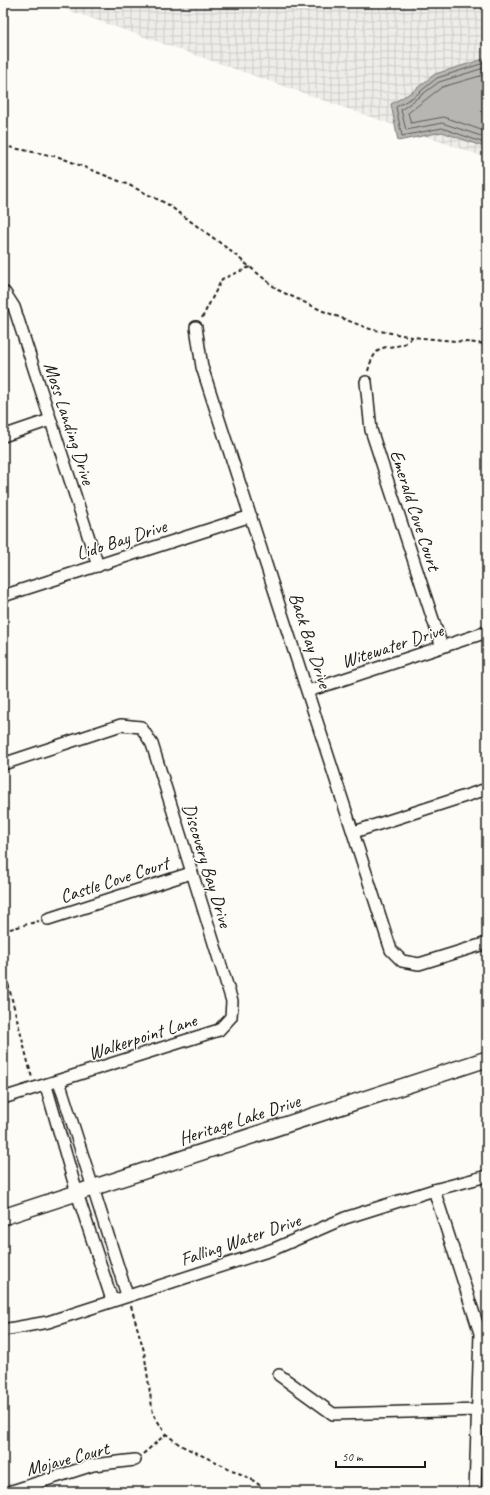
<svg xmlns="http://www.w3.org/2000/svg" width="490" height="1495" viewBox="0 0 490 1495" font-family="Caveat,sans-serif">
<defs>
<pattern id="industrial-grid" width="8" height="8" patternUnits="userSpaceOnUse"><rect width="8" height="8" fill="#eeede9"/><path d="M0 4h8M4 0v8" fill="none" stroke="#cccbc7"/></pattern>
</defs>
<rect width="100%" height="100%" fill="#fdfcf7"/>
<filter id="ink" filterUnits="userSpaceOnUse"><feTurbulence type="fractalNoise" baseFrequency=".025" numOctaves="2"/><feDisplacementMap in="SourceGraphic" scale="8" xChannelSelector="R" yChannelSelector="G"/><feConvolveMatrix kernelMatrix="1 2 1 2 8 2 1 2 1" color-interpolation-filters="sRGB"/></filter>
<g filter="url(#ink)">
<polygon fill="url(#industrial-grid)" points="48,3 487,3 487,158"/>
<polygon fill="#b7b6b2" stroke="#797876" points="487,58 487,148 442,132 398,141 391,104 412,92 435,74"/>
<g fill="none" stroke-linecap="round" stroke-linejoin="round">
<g stroke="#5a5a58" stroke-width="1">
<polyline points="487,62 437,78 415,96 396,107 402,136 442,128 487,144"/>
<polyline points="487,67 439,82 401,110 406,130 442,123 487,138"/>
<polyline points="487,74 442,87 408,113 411,123 444,117 487,132"/>
</g>
<defs>
<g id="street">
<polyline points="3,293 5,293 14,307 98,566"/>
<polyline points="196,327 202,367 391,950 402,961 419,964 487,943"/>
<polyline points="366,382 371,430 442,647"/>
<polyline points="3,436 50,420"/>
<polyline points="3,596 251,516"/>
<polyline points="308,691 487,632"/>
<polyline points="3,764 121,725 141,727 152,744 232,1001 231,1017 219,1030 3,1098"/>
<polyline points="354,832 487,789"/>
<polyline points="48,919 191,873"/>
<polyline points="59,1081 127,1295"/>
<polyline points="46,1086 77,1193 112,1300"/>
<polyline points="434,1190 480,1333 475,1492"/>
<polyline points="3,1330 48,1322 274,1249 345,1218 434,1190 487,1176"/>
<polyline points="279,1375 333,1414 479,1410"/>
<polyline points="9,1492 93,1465 135,1460"/>
</g>
<polyline id="secondary" points="3,1217 487,1059"/>
</defs>
<use href="#street" stroke="#1c1c1c" stroke-width="14"/>
<use href="#secondary" stroke="#1c1c1c" stroke-width="18"/>
<g stroke="#1c1c1c" stroke-width="2" stroke-dasharray="4 3" stroke-linecap="butt">
<polyline points="3,146 59,157 129,185 167,204 223,245 278,290 323,311 370,329 412,337 487,344"/>
<polyline points="202,318 222,279 250,267"/>
<path d="M368 371C378 332 396 357 412 337"/>
<polyline points="3,931 39,921"/>
<polyline points="3,964 32,1078"/>
<polyline points="131,1306 144,1351 153,1414 166,1434 180,1445 251,1479 269,1492"/>
<polyline points="143,1454 166,1434"/>
</g>
<use href="#street" stroke="#fdfcf7" stroke-width="11"/>
<use href="#secondary" stroke="#fdfcf7" stroke-width="15"/>
</g>
</g>
<g text-anchor="middle" stroke-width="3" stroke-linejoin="round" paint-order="stroke">
<g font-size="19" fill="#1c1c1c" stroke="#fdfcf7">
<text transform="translate(70 423) rotate(72)" y="7">Moss Landing Drive</text>
<text transform="translate(416 510) rotate(72)" y="7">Emerald Cove Court</text>
<text transform="translate(121 539) rotate(-18)" y="7">Lido Bay Drive</text>
<text transform="translate(311 640) rotate(72)" y="7">Back Bay Drive</text>
<text transform="translate(392 645) rotate(-18)" y="7">Witewater Drive</text>
<text transform="translate(208 865) rotate(73)" y="7">Discovery Bay Drive</text>
<text transform="translate(114 879) rotate(-18)" y="7">Castle Cove Court</text>
<text transform="translate(142 1036) rotate(-18)" y="7">Walkerpoint Lane</text>
<text transform="translate(239 1119) rotate(-18)" y="7">Heritage Lake Drive</text>
<text transform="translate(240 1239) rotate(-19)" y="7">Falling Water Drive</text>
<text transform="translate(67 1458) rotate(-15)" y="7">Mojave Court</text>
</g>
</g>
<rect width="490" height="1495" fill="none" stroke="#fdfcf7" stroke-width="16"/>
<rect x="8" y="8" width="474" height="1479" fill="none" stroke="#1c1c1c" stroke-width="1.5" filter="url(#ink)"/>
<path d="M336 1461v6h89v-6" fill="none" stroke="#1c1c1c" stroke-width="2"/>
<text x="342" y="1461" font-size="12" fill="#1c1c1c" stroke="#fdfcf7" stroke-width="3" paint-order="stroke">50 m</text>
</svg>
